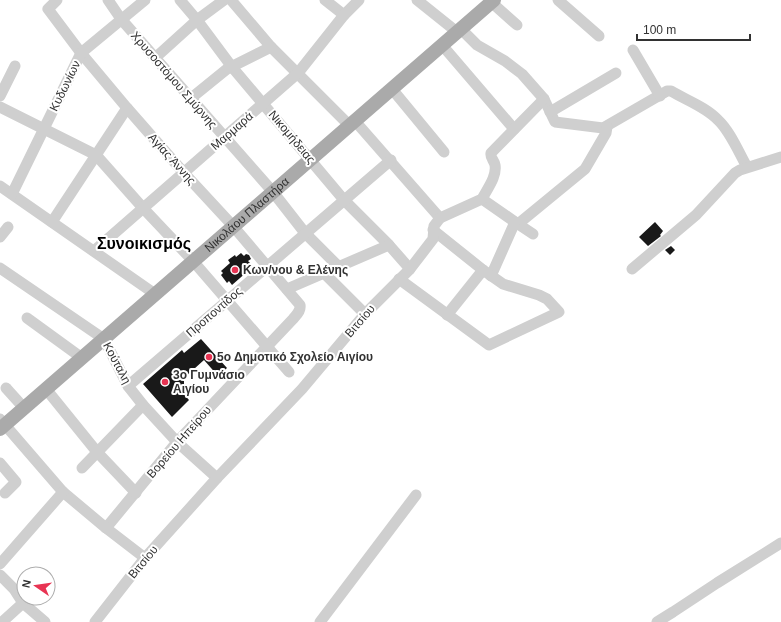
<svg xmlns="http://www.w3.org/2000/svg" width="781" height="622" viewBox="0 0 781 622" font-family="Helvetica,sans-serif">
<rect width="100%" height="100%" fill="#fff"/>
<g fill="#191919">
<polygon points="655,222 663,231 660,235 661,236 648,246 639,237"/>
<polygon points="671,246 675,250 670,255 665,250"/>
<polygon points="241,253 244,256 246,254 249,255 251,259 248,261 252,265 247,269 248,271 232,285 229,281 227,283 221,275 223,273 221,271 230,263 228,260 235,255 236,257"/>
<polygon points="201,339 227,368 218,376 204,360 184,378 184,386 180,390 189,400 172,417 143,384 182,350 184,353"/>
</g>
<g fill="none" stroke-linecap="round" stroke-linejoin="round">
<g stroke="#cfcfcf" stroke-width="11">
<path d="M57 0 48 9 81 53 127 108 184 173 233 226 300 305C301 311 297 314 293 319L177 442 106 528"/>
<polyline points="108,0 121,19 273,192 305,233 339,267"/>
<polyline points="180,0 197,20 232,67 344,200 389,245 410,269"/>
<polyline points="231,0 271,47 349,125"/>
<polyline points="325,0 344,15"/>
<polyline points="417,0 457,32"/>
<polyline points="558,0 599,36"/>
<polyline points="491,2 517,25"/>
<path d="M461 29 477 45 505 61 522 74 544 99 555 122 603 128 667 91H671C686 100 706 107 718 120 730 131 739 153 747 167"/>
<polyline points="442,45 514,129"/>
<polyline points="633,50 660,96"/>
<polyline points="155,58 197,20 224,0"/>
<polyline points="392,89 444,152"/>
<polyline points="0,96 15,66"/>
<polyline points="190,99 227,69 271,47"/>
<polyline points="0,107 96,155 143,208 193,261 289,372"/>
<polyline points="550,112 616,73"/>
<polyline points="355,121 440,218"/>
<polyline points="0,186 155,294"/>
<polyline points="12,194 81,53 145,0"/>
<polyline points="482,199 518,224 585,169 606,133 607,127"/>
<polyline points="52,222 127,108"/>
<polyline points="518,224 533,234"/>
<polyline points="0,237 8,227"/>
<polyline points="94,251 298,73 344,15 359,0"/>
<polyline points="0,268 104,339 128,386 143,405 177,442 217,478"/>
<polyline points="632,269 696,215 735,173 740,170 781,157"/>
<polyline points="324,273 365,314"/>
<polyline points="491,276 515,222"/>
<polyline points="399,279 489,345 559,312 547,299 539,295 503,284 483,270 433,230"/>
<polyline points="287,289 389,245"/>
<polyline points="447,315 483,270"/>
<polyline points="27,318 82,358"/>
<polyline points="128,386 391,160"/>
<polyline points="6,388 24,408"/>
<polyline points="46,389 97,452 136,493"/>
<polyline points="0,419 63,492 106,528 145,558"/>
<polyline points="0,463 16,482 5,493"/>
<polyline points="82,468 143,405"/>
<polyline points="0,564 63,492"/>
<polyline points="0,575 14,589 23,603 45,622"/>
<polyline points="2,622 23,603"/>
<path d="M95 622 145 558 217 478 302 389 365 314 410 269 433 239 434 226 440 218 482 199C487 189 497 177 495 165 494 160 490 158 491 153L544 99"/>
<polyline points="320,622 416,495"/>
<polyline points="657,622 673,612 717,583 781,543"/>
</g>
<path stroke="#aaa" stroke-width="14" id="s1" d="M0 429 494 0"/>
</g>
<g fill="#e83453" stroke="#fff" stroke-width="1.5">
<circle cx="235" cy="270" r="4"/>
<circle cx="209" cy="357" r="4"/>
<circle cx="165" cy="382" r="4"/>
</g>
<g text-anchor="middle" stroke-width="4" stroke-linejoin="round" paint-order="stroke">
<g font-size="12" fill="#323232" stroke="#fff">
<text transform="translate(174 80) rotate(49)" y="4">Χρυσοστόμου Σμύρνης</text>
<text transform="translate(65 86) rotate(-64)" y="4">Κυδωνίων</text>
<text transform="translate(232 131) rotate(-41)" y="4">Μαρμαρά</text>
<text transform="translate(292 137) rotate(50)" y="4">Νικομήδειας</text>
<text transform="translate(172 159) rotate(48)" y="4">Αγίας Άννης</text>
<text dy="4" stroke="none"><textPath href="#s1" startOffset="327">Νικολάου Πλαστήρα</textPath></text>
<text transform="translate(214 312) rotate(-41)" y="4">Προποντίδος</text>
<text transform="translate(360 321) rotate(-49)" y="4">Βιτσίου</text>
<text transform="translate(117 363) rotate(62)" y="4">Κούταλη</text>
<text transform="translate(179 442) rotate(-49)" y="4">Βορείου Ηπείρου</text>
<text transform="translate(143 562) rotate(-50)" y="4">Βιτσίου</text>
</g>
<g font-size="12" font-weight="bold" fill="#323232" stroke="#fff" text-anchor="start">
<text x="243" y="274">Κων/νου &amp; Ελένης</text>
<text x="217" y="361">5ο Δημοτικό Σχολείο Αιγίου</text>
<text x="173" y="379">3ο Γυμνάσιο<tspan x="173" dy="14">Αιγίου</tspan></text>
</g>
<g font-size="16" font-weight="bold" fill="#000" stroke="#fff">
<text x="144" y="249">Συνοικισμός</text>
</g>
</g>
<g transform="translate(36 586) rotate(283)"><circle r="19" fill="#ffffff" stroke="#adadad"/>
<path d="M0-3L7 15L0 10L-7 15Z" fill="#e83453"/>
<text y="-6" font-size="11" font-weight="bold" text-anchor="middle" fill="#323232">N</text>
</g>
<path d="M637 34v6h113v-6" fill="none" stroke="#323232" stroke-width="2"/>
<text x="643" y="34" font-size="12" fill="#323232" stroke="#ffffff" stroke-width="3" paint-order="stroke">100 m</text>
</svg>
